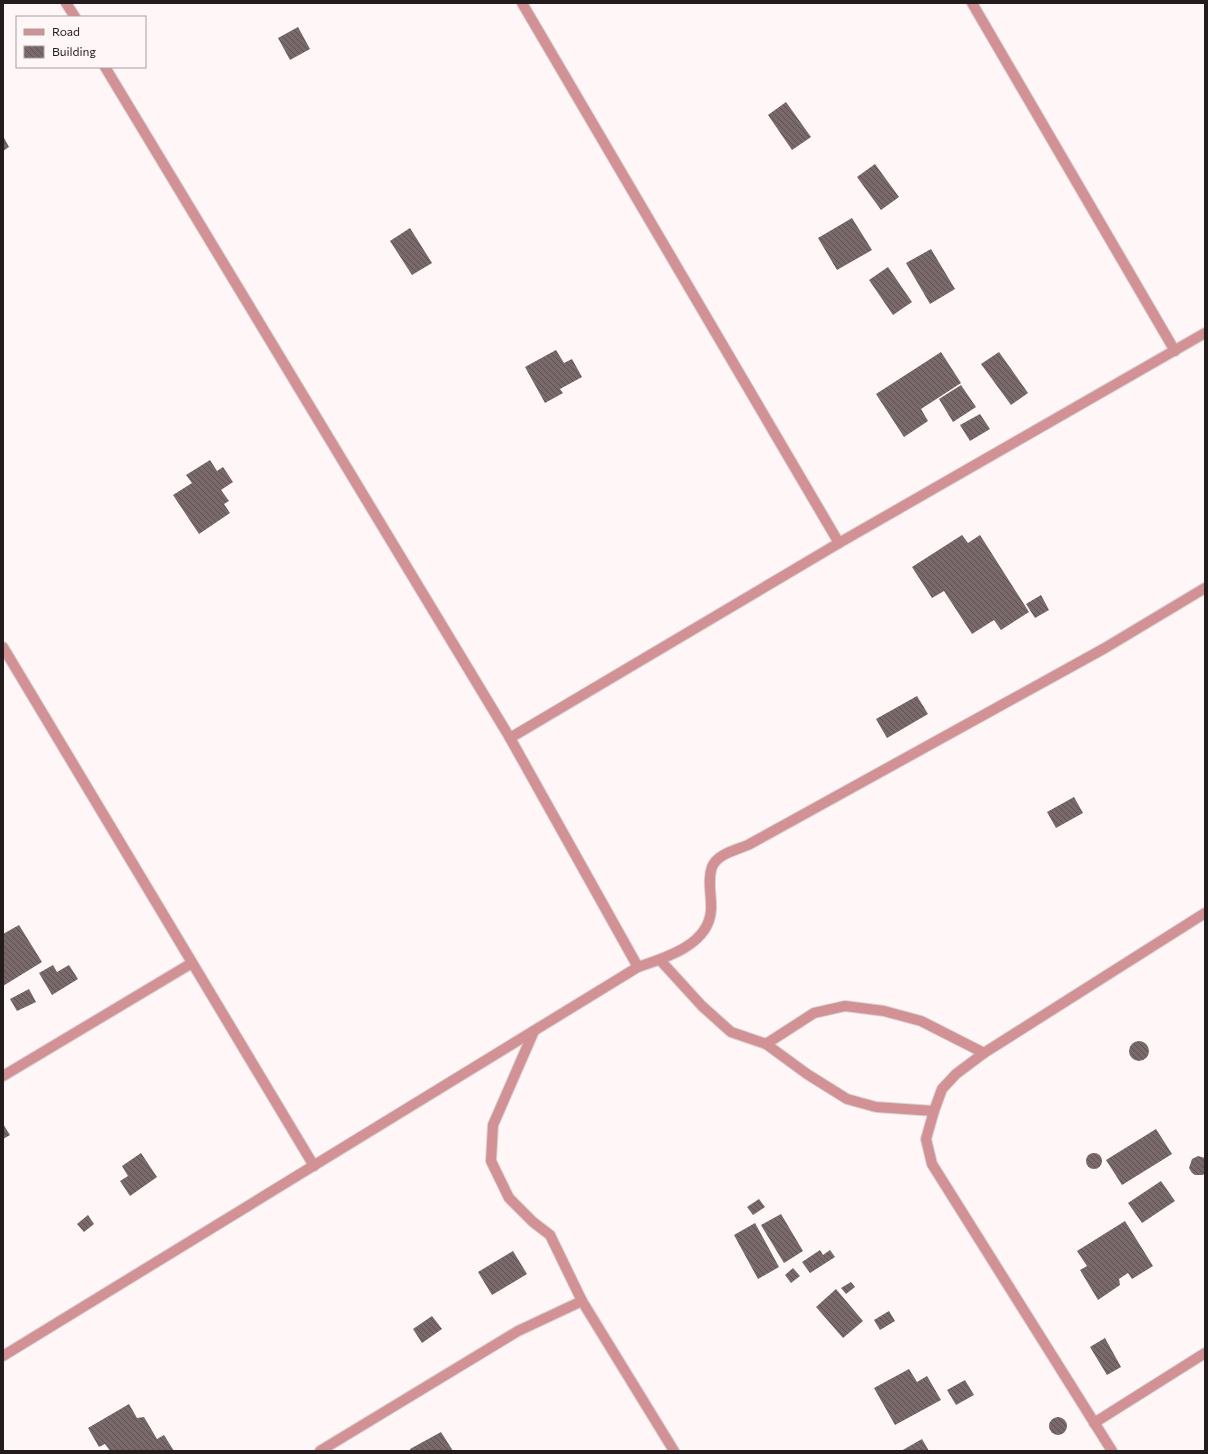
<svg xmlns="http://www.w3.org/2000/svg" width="1208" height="1454" viewBox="0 0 1208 1454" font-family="Commissioner,sans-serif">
<defs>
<pattern id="building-back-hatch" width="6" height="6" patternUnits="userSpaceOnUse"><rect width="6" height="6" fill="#79696a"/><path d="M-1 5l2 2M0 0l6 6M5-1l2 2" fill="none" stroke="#5d5152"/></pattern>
</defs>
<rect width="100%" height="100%" fill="#fff7f7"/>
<g fill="url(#building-back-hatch)">
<polygon points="298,27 310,49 290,60 278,38"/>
<polygon points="786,102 811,137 792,150 768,115"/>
<polygon points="3,136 9,147 3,151"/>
<polygon points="875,164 899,197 881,210 857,177"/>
<polygon points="852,218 872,250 837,270 818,238"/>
<polygon points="410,228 432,263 412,275 390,241"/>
<polygon points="931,249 955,289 930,304 906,263"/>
<polygon points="888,267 912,302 893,315 869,280"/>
<polygon points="556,350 564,363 572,359 582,377 560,389 563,393 545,403 525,367"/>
<polygon points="941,352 961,383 921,409 928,421 904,437 876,394"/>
<polygon points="999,352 1028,393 1011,405 981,364"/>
<polygon points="961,385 976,407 953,422 939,399"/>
<polygon points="980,414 990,429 970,441 960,425"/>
<polygon points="210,460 217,471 223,467 233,482 221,490 229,501 224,504 230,513 199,534 173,495 192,483 186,475"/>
<polygon points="962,535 968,543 980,535 1029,612 1001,630 994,620 972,634 944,591 932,598 912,567"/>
<polygon points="1041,595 1049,610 1035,618 1026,604"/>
<polygon points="917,696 928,714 887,738 876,719"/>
<polygon points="1074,797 1083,813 1056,828 1047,812"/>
<polygon points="19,925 42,962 3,986 3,934"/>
<polygon points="53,965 57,972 69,965 78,979 52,995 39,973"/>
<polygon points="29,989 36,1002 17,1011 10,999"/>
<circle cx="1139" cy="1051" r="10"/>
<polygon points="3,1124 10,1135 3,1139"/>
<polygon points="1156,1129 1172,1154 1122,1185 1106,1160"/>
<polygon points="141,1153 157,1177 130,1196 120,1181 128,1176 122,1166"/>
<circle cx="1094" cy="1161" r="8"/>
<polygon points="1198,1156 1205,1158 1205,1174 1202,1175 1195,1175 1192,1173 1189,1168 1192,1159"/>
<polygon points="1161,1181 1175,1201 1142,1223 1128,1203"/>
<polygon points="759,1199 765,1207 753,1215 747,1207"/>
<polygon points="781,1214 803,1251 784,1263 761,1225"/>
<polygon points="88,1215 94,1224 84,1232 77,1224"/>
<polygon points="1125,1221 1153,1266 1132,1279 1128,1273 1119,1279 1120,1285 1098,1300 1080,1270 1087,1266 1077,1251"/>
<polygon points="755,1223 779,1267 758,1279 734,1235"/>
<polygon points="820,1250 823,1255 830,1250 835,1257 810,1273 802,1262"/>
<polygon points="513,1251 527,1274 492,1295 478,1272"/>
<polygon points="793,1268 800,1276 791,1283 785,1275"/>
<polygon points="851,1282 855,1287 846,1294 841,1288"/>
<polygon points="836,1289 863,1321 843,1338 816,1307"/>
<polygon points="889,1311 895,1321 880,1330 874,1320"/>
<polygon points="432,1316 442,1329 422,1343 413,1329"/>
<polygon points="1105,1338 1121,1367 1107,1375 1090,1347"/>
<polygon points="909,1369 917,1382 927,1376 941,1400 895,1425 874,1388"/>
<polygon points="965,1380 974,1395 956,1405 947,1390"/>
<polygon points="129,1404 137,1418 144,1417 157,1439 164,1435 174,1451 110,1451 105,1444 99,1447 88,1428"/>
<circle cx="1058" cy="1426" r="9"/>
<polygon points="441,1432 453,1451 411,1451 410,1449"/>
<polygon points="922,1439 929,1451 901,1451"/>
</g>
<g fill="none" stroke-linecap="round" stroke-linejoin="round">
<defs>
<g id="minor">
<polyline points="66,3 75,17"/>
<polyline points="522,3 839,543"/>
<polyline points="972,3 1175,351"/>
<polyline points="105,67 510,738 638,967"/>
<polyline points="3,647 314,1166"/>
<polyline points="510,738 839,543 1205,333"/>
<polyline points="660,960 702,1006 731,1032 766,1044 807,1074 847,1099 876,1107 934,1111"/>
<polyline points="534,1031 493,1125 491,1161 509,1198 533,1222 550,1235 582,1301 674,1451"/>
<polyline points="766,1044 814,1013 845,1006 884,1011 921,1021 984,1053"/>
<polyline points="3,1076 192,963"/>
<path d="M3 1356 638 967C665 958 709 945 711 910 712 896 707 881 712 867 717 854 736 850 748 845L1105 648 1205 588"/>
<polyline points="1094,1423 1205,1353"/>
<polyline points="320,1451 518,1331 582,1301"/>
<polyline points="1112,1451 932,1164 926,1139 934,1111 942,1089 956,1074 984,1053 1205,913"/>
</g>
</defs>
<use href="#minor" stroke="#dcd4d4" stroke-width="12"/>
<use href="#minor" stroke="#d29295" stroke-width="10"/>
</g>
<rect width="1208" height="1454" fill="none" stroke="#231c1d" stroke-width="8"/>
<rect x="16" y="16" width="130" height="52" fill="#fff7f7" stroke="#a79fa0"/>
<rect x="24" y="29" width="20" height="6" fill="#d29295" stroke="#a79fa0"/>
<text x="52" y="36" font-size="12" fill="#231c1d">Road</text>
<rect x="24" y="46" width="20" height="12" fill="url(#building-back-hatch)" stroke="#a79fa0"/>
<text x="52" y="56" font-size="12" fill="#231c1d">Building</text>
</svg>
